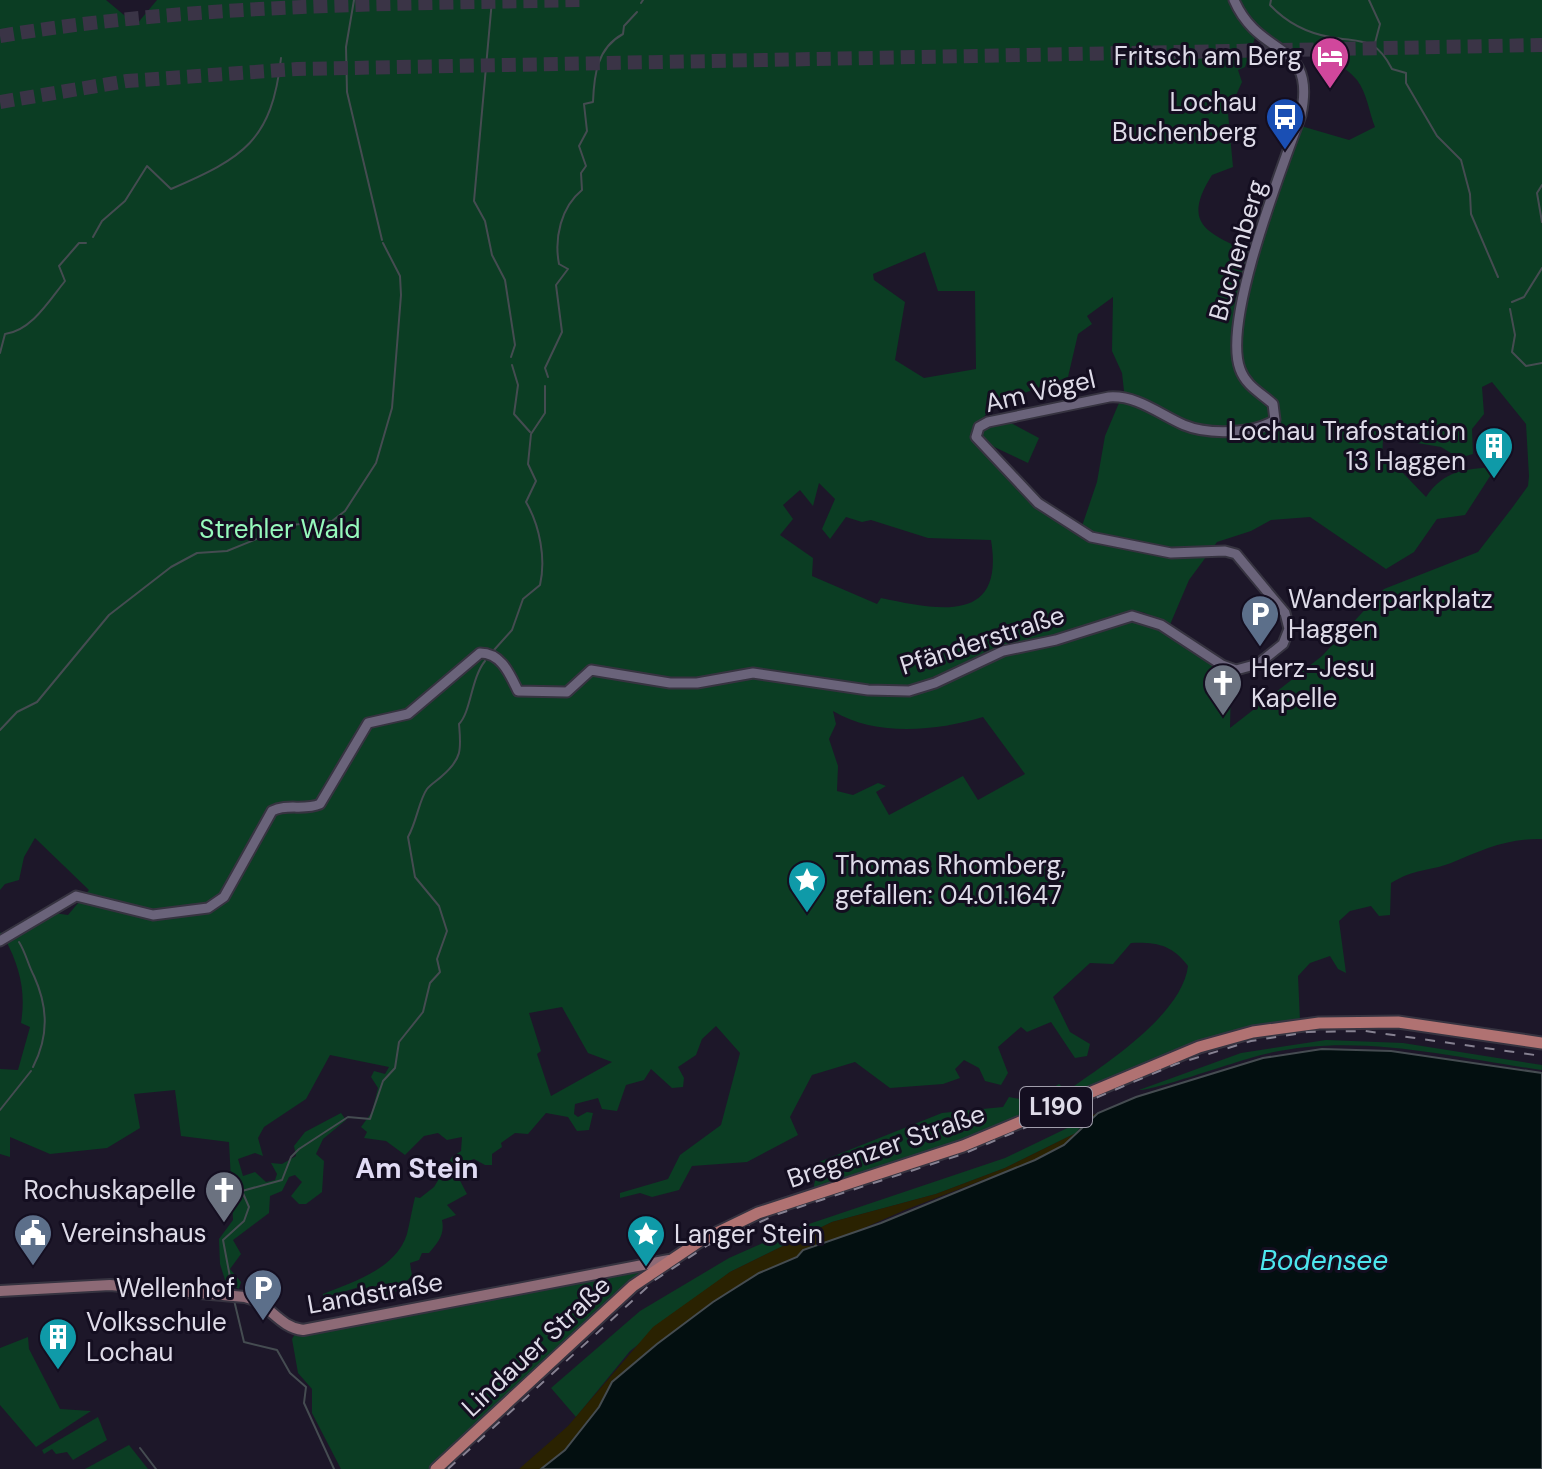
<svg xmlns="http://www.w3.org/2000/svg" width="1542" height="1469" viewBox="0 0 1542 1469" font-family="'DM Sans',sans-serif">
<rect width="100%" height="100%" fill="#1d1729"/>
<g fill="#0b3d23" fill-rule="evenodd">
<path d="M0 0H106L136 25 157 0H316L318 7 321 0H1542V839C1507 838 1482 850 1451 863 1427 872 1416 868 1391 883L1390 915 1379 916 1371 906 1350 911 1339 921 1346 973 1338 969 1330 956 1310 963 1298 976 1300 1021 1218 1037 1010 1123 813 1190 819 1162 942 1113 1003 1107 1009 1097 1030 1101 1059 1084 1067 1091C1105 1064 1182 1015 1188 966 1172 945 1157 942 1131 943L1113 964 1090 963 1053 997 1070 1032 1090 1044 1087 1056 1075 1058 1051 1022 1027 1032 1021 1027 998 1047 1008 1073 1001 1085 985 1081 979 1068 964 1060 955 1069 960 1078 943 1084 890 1088 855 1062 812 1075 790 1117 798 1135 747 1162 692 1166 679 1190 652 1197 640 1193 620 1198V1193L668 1179 680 1155 721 1125 740 1053 716 1026 702 1039 696 1055 678 1067 684 1078 683 1087 672 1088 651 1069 644 1080 626 1085 617 1111 602 1109 598 1098 575 1104 574 1114 578 1117 587 1112 593 1113 589 1130 577 1131 568 1117 546 1113 528 1134 515 1133 501 1143 502 1147 492 1154V1165H485L474 1159 457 1165 456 1173 467 1194 447 1205 456 1215 442 1220C445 1235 438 1242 429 1253H422L419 1260 410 1263 412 1276 383 1303 379 1293 371 1294 369 1289 359 1287 323 1298V1294C353 1282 396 1269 407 1234 410 1222 412 1209 415 1197L420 1198 434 1187 452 1157 461 1151 462 1137 447 1140 438 1133 424 1136 405 1155 386 1141 364 1138 367 1132 361 1127 372 1112 378 1088 371 1077 374 1071 385 1074 389 1067 330 1055 306 1099 264 1127 258 1138 263 1156 255 1153 238 1159 243 1176 255 1172 266 1182 275 1180 277 1174 271 1163 282 1164 296 1156 294 1146 305 1132 341 1113 346 1120 323 1139 316 1154 324 1161 322 1192 306 1204H299L291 1196 302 1182 295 1175 289 1177 282 1191 270 1196 269 1213 233 1240 241 1254 230 1269 241 1282 239 1289 226 1283 220 1264 219 1239 233 1220 229 1142 181 1136 175 1090 134 1094 140 1128 107 1148 50 1154 10 1137V1157L0 1154V1069L18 1070 30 1027 21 1023C26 992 20 967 5 939L0 941V932L6 938 47 912 68 915 89 890 35 838 24 857 19 880 5 884 0 890ZM1256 35C1286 57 1334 51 1357 80 1367 93 1369 112 1375 127L1349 140 1301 126 1255 255C1211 234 1179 227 1212 175L1233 167 1228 113 1242 82 1238 70 1245 67ZM925 252 938 291H975L976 369 924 378 895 360 905 302 874 280 873 274ZM1113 297 1112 351 1122 373 1124 391 1105 436 1097 482 1081 529C1036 515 1006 474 973 441L972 432 994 404 1068 377 1078 334 1092 324 1087 316ZM1492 382 1526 424 1529 476 1528 486 1512 508 1478 552 1384 589 1322 656 1230 728 1231 682 1225 671 1143 619 1124 620 1059 642 1002 654 960 672C990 649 1025 651 1059 639 1080 631 1119 609 1142 612 1150 614 1161 622 1169 627L1189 580 1217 542 1251 531 1271 520 1310 517 1386 569 1414 552 1437 519 1465 515 1496 467C1465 469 1444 470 1426 497L1402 472 1382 461 1383 439 1407 430 1411 442 1441 447 1459 458 1473 454 1472 429 1484 414 1482 387ZM819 483 835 499 822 529 830 539 846 517 862 522 871 520 928 538 991 540C1005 625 938 610 881 598L877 604 812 576 813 558 780 535 793 519 783 505 800 490 813 506ZM833 711C876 737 937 731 983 717L1025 774 978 800 963 776 889 815 876 792 886 786 878 783 853 795 837 791 838 766 829 739 836 724ZM562 1007 588 1053 612 1062 551 1096 537 1054 541 1051 529 1013Z"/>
<polygon points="1009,422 1039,438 1028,463 988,444 980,436 983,427"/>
<path d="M1326 1040 1403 1043 1542 1065V1070C1450 1057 1354 1031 1261 1055 1240 1060 1149 1092 1139 1090L1241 1053Z"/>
<polygon points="1086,1119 1076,1133 1005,1168 936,1194 832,1222 730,1272 630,1351 576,1417 551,1388 640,1311 729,1258 797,1228 1005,1158"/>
<polygon points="642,1267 646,1270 430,1469 341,1469 312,1413 312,1389 298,1373 292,1339 295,1334 307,1336 308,1333"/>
<polygon points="28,1337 29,1349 60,1409 91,1411 36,1447 0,1405 0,1348"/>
<polygon points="98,1417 107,1440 73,1460 67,1452 56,1454 52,1449 44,1454 42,1450"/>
<polygon points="129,1445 148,1469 85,1469"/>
</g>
<polygon fill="#2a2201" points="1098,1113 1064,1145 1035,1160 905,1210 759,1274 713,1302 612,1382 599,1407 565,1450 541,1469 519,1469 568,1426 653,1327 730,1272 832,1222 936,1194 1005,1168 1076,1133 1086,1122 1082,1119"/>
<polygon fill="#030f10" stroke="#454c51" stroke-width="2" points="1322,1049 1391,1051 1542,1073 1542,1469 541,1469 565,1450 599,1407 612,1382 657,1344 713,1302 759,1273 797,1257 803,1250 881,1223 1035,1160 1064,1145 1098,1113 1136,1097 1263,1058"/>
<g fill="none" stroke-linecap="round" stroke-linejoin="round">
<g stroke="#454c51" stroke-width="2">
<polyline points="354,0 346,47 347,92 382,240"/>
<polyline points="492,0 474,201 485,221 492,255 505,280 515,345 511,357"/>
<path d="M1271 0 1270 5C1286 22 1307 33 1330 37 1362 43 1375 36 1392 69L1406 73V83L1437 136 1461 160 1470 194 1471 214 1498 277"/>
<polyline points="1369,0 1380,24 1375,43"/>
<polyline points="641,3 643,0"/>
<polyline points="1542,185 1537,193 1542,222"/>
<path d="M93 237 102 221 125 201 147 166 171 189C243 158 272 141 281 58"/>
<polyline points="1512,302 1524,297 1542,268"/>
<polyline points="1510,309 1515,335 1512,352 1526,366 1542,363"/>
<path d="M0 353 5 334C31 331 49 301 65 281L59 266 79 243H86"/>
<polyline points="512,365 518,385 514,414 530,432"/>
<path d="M548 377 545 368 562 332 556 285 568 269 559 264C554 238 561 207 582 190L581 173 586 166 579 146 587 131 584 104 593 102C594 75 597 48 623 34L624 26 637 12"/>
<path d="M494 650 512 630 523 599 540 585C546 559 540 526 526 502L536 481 528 464 531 434 545 413V386"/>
<polyline points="0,730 17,712 37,702 109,615 171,567 197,553 227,551 291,525 332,521 345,511 376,463 392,408 401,295 400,276 383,243"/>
<path d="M19 942C26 953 28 965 34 976 48 1007 49 1036 33 1067"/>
<polyline points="0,1110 31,1071"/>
<path d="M233 1293 223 1240 244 1221 249 1207 242 1191 282 1180 291 1157 299 1149 348 1117 370 1119 383 1081 395 1068 399 1042 423 1012 430 983 440 972 437 959 447 931 439 906 415 877 408 837C417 821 419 800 427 789 431 784 438 780 442 776 463 758 461 748 459 724 471 712 471 678 485 661"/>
<polyline points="234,1300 244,1342 277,1350 290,1373 306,1387 304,1403 334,1469"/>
<polyline points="140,1448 156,1469"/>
</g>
<g stroke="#3a3446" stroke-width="14" stroke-dasharray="14 7" stroke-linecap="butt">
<path d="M0 36C192 4 388 4 583 0"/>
<polyline points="0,102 127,81 297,69 1542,45"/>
</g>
<defs>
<path id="tertiary" d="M0 941 76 896 153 915 208 908 224 897 272 811C287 803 304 811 320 804L368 723 408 714 480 653C502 653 510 675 518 691L567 692 591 670 670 683H697L753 673 868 690 909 691 935 683 1003 651 1056 640 1132 616 1161 625 1222 665 1236 670 1258 664 1283 644 1289 629 1285 613 1236 554 1225 551 1171 553 1091 537 1038 503 976 437 979 427 988 422 1109 397C1137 395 1159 414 1184 425 1208 435 1254 434 1275 420L1273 404C1261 393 1246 386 1240 369 1222 320 1282 168 1301 115 1317 39 1260 60 1234 0"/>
<path id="secondary" d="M0 1291 110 1285 245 1297C269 1302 278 1327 303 1330L669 1260"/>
<polyline id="primary" points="436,1469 633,1286 700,1241 758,1213 963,1146 1199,1047 1253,1032 1319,1023 1398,1022 1542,1043"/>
</defs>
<use href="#tertiary" stroke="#363340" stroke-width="13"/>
<use href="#secondary" stroke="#363340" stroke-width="14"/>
<use href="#primary" stroke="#363340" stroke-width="15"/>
<use href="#tertiary" stroke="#6a637a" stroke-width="9"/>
<use href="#secondary" stroke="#8d6a76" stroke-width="10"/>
<use href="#primary" stroke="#b07272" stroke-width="11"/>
<polyline stroke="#868191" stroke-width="2" stroke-dasharray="10 10" stroke-linecap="butt" points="448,1469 655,1280 708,1245 778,1214 963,1154 1176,1064 1251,1041 1308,1032 1365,1031 1542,1056"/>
</g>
<defs>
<symbol id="hotel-pin" viewBox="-11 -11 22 30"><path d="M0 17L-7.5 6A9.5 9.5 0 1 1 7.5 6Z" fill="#d1479c" stroke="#140e20"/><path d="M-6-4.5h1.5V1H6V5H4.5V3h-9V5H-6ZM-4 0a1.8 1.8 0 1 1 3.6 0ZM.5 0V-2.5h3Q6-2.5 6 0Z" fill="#fff"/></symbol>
<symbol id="bus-pin" viewBox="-11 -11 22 30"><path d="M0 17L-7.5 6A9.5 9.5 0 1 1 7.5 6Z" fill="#1a4fb4" stroke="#140e20"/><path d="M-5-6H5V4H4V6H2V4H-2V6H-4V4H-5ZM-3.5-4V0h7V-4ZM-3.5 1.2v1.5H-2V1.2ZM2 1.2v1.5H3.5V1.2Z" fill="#fff"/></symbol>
<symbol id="building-pin" viewBox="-11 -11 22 30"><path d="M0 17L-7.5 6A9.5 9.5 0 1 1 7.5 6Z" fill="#0f9aa8" stroke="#140e20"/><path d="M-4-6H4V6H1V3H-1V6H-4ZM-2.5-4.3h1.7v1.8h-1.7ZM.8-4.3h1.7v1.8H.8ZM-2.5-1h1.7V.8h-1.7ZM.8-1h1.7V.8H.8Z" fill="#fff"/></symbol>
<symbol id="parking-pin" viewBox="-11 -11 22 30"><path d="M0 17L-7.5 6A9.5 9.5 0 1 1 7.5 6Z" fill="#5c6f8a" stroke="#140e20"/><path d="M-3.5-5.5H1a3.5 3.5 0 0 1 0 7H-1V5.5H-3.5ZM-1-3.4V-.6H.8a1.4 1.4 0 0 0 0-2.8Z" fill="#fff"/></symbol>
<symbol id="church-pin" viewBox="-11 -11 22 30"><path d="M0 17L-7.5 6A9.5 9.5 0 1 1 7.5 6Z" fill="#6b7280" stroke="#140e20"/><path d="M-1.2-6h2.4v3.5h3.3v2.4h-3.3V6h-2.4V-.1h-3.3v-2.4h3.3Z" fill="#fff"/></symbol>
<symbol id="sight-pin" viewBox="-11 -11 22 30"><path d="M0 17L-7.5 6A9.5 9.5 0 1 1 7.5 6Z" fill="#0f9aa8" stroke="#140e20"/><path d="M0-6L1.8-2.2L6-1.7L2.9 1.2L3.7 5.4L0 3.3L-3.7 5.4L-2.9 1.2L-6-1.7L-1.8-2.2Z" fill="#fff"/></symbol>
<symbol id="civic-pin" viewBox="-11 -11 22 30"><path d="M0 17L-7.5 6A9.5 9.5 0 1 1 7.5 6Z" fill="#5c6f8a" stroke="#140e20"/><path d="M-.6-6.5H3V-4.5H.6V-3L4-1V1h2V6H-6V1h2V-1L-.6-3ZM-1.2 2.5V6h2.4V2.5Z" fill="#fff"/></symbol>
</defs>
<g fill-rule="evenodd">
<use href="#hotel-pin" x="1308" y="34" width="44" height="60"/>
<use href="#bus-pin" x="1263" y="95" width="44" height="60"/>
<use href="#building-pin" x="1472" y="424" width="44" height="60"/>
<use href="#parking-pin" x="1238" y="592" width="44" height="60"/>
<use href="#church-pin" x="1201" y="661" width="44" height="60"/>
<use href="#sight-pin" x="785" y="858" width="44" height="60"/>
<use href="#church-pin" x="202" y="1168" width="44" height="60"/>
<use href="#civic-pin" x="11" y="1211" width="44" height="60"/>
<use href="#sight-pin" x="624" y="1212" width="44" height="60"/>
<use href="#parking-pin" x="241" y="1266" width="44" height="60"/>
<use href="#building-pin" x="36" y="1315" width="44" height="60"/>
</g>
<g text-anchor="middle" stroke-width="6" stroke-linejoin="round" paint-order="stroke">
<rect fill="#140e20" stroke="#a19eac" stroke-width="2" x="1020" y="1087" width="72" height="40" rx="6"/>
<g font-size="24" font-weight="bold" fill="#dedbe8">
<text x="1056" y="1115">L190</text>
</g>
<g font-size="26" fill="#dedbe8" stroke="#140e20" text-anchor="start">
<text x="1302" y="65" text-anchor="end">Fritsch am Berg</text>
<text x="1257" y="111" text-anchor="end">Lochau<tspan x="1257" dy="30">Buchenberg</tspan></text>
<text x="1466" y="440" text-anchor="end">Lochau Trafostation<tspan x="1466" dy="30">13 Haggen</tspan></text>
<text x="1288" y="608">Wanderparkplatz<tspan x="1288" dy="30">Haggen</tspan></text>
<text x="1251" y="677">Herz-Jesu<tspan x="1251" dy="30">Kapelle</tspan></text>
<text x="835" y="874">Thomas Rhomberg,<tspan x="835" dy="30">gefallen: 04.01.1647</tspan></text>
<text x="196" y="1199" text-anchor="end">Rochuskapelle</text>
<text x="61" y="1242">Vereinshaus</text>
<text x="674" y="1243">Langer Stein</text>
<text x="235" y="1297" text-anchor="end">Wellenhof</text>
<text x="86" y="1331">Volksschule<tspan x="86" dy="30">Lochau</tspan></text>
</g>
<g font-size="26" fill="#dedbe8" stroke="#140e20">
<text transform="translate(1237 250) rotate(-74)" y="9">Buchenberg</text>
<text transform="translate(1040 391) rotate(-13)" y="9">Am Vögel</text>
<text transform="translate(982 640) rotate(-18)" y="9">Pfänderstraße</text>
<text transform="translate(886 1146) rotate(-19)" y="9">Bregenzer Straße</text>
<text transform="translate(375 1293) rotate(-10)" y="9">Landstraße</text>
<text transform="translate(536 1346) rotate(-43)" y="9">Lindauer Straße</text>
</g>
<g font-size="26" fill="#96f9bc" stroke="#140e20">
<text x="280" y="538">Strehler Wald</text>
</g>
<g font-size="28" font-weight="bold" fill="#e0daf3" stroke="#140e20">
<text x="417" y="1178">Am Stein</text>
</g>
<g font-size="28" font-style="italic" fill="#4de7ee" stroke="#140e20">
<text x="1324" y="1270">Bodensee</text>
</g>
</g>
</svg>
